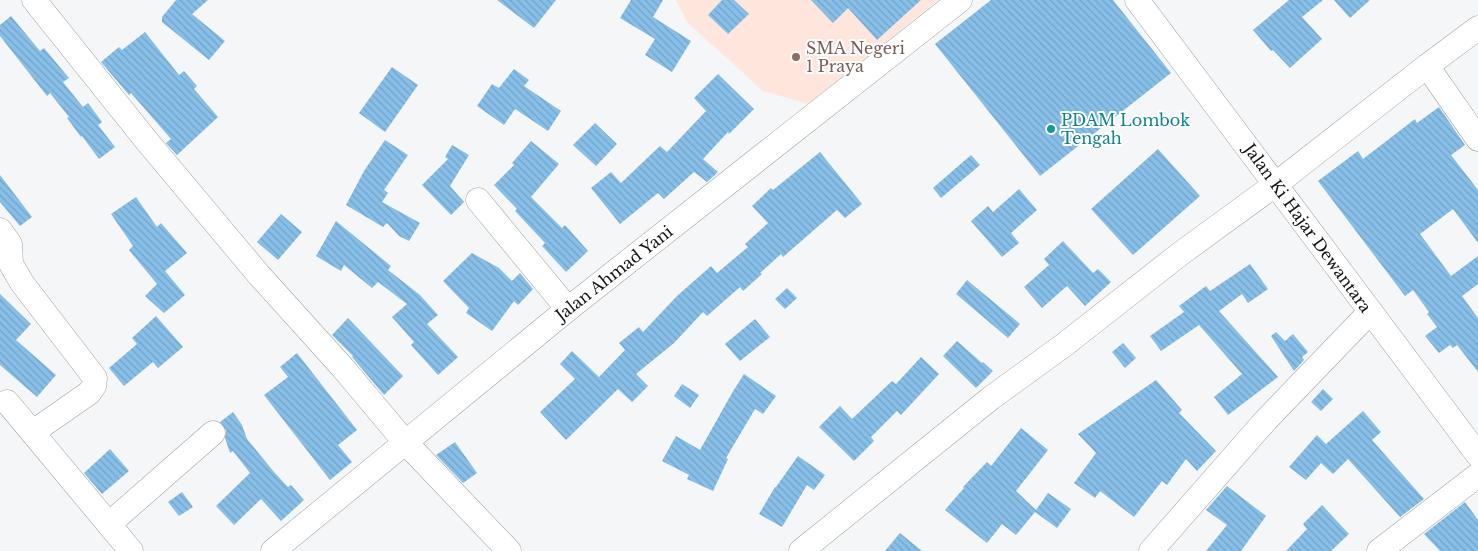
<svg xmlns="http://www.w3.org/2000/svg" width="1478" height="551" viewBox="0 0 1478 551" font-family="'Libre Baskerville',serif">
<defs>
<pattern id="building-back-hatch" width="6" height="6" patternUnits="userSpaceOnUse" patternTransform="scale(1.25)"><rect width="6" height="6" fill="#87bfe8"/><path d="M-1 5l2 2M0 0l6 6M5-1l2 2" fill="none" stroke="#74a3c6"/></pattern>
</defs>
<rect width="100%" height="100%" fill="#f5f6f7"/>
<polygon fill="#ffe6dd" points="676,0 938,0 808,104 763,91 687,22"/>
<g fill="url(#building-back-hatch)">
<polygon points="176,0 208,0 192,14 225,41 209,60 162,22 162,17"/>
<polygon points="497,0 556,0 534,28"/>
<polygon points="631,0 663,0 653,17 691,41 672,72 645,55 655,39 620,18"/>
<polygon points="722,0 734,0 749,14 728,34 708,15"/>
<polygon points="811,0 921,0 877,40 848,8 833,23"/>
<polygon points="991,0 1113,0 1171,73 1040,176 935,44"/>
<polygon points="1289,0 1323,0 1302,17 1322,39 1290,68 1273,50 1271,51 1253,30"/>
<polygon points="1334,0 1370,0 1350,18"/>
<polygon points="11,16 40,51 44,48 69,78 63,82 83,107 88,103 102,122 98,125 115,147 99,159 82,136 81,137 67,118 69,117 50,93 47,96 0,36 0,25"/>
<polygon points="145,32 179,75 184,71 197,86 194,89 218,117 177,155 166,143 171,139 131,93 129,95 101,62 119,47 122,50"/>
<polygon points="392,67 418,85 385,132 359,113"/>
<polygon points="514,69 529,80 524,86 561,111 548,131 515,109 504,125 477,106 492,84 499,88"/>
<polygon points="718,74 754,109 729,134 728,132 703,159 718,172 707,182 694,172 664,199 658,193 620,224 591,188 611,172 621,183 660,146 667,152 706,111 694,98"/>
<polygon points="1439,107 1465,145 1451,155 1478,190 1478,243 1453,209 1420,234 1451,276 1478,256 1478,284 1462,296 1478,318 1478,372 1457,345 1453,348 1450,345 1439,353 1425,336 1437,327 1427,314 1429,312 1413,290 1405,296 1318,181 1358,151 1363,159 1415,119 1417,123"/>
<polygon points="595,123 617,144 596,166 573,145"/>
<polygon points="385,140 408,155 384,190 388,193 382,202 420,223 409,241 399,236 387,223 383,227 346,205 364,171"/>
<polygon points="531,141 559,164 531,197 562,228 565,225 588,251 566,272 542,246 545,243 515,211 517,209 494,185 514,165 512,163"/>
<polygon points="452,145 469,155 450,186 464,202 451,215 422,185 448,159 445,157"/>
<polygon points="1158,149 1200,196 1133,255 1091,209"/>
<polygon points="820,152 862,204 845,218 837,210 783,257 781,254 760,273 762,274 743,291 740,287 707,316 703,312 674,343 636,374 648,386 632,402 618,389 566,440 540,412 575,379 560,364 572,351 599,377 625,350 619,343 639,327 643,332 677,296 711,266 717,273 748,247 745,244 768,223 752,206 771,188 773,190"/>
<polygon points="971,155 980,165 941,198 933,188"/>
<polygon points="0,175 32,217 20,226 0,202"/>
<polygon points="1019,189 1037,210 1011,233 1019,243 1002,257 971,221 988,206 993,212"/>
<polygon points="136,197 157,227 161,223 187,253 165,271 185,295 164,313 145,296 157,284 129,250 133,246 111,214"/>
<polygon points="281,214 302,232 278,260 257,242"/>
<polygon points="336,221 391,266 388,270 420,295 438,315 427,324 458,357 438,375 411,345 414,342 392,317 407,304 378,282 372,288 344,265 341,271 316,256"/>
<polygon points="1063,241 1093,273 1098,269 1111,282 1085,306 1067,286 1042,308 1024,287 1049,265 1044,259"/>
<polygon points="472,253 499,268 512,281 520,273 533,289 518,305 514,301 492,331 466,313 469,308 443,281"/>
<polygon points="1250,264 1268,289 1248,303 1242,294 1219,311 1278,377 1228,415 1214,397 1242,374 1199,325 1161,351 1150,336 1184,312 1179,306 1206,286 1210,291"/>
<polygon points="967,280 1020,324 1008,338 956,294"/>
<polygon points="787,288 797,298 785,309 775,299"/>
<polygon points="0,294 31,324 16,340 56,375 37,397 0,365"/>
<polygon points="156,316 183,347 158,368 153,362 124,386 109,368 137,344 132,338"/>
<polygon points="348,318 403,376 384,395 352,357 353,356 332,335"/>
<polygon points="755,319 770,337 740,361 725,344"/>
<polygon points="1276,332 1285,341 1293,334 1308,352 1302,357 1304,360 1294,371 1271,336"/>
<polygon points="957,341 982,363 983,362 993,371 976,388 943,356"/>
<polygon points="1123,343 1136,358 1125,368 1112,352"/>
<polygon points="297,353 357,430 338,445 352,462 330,480 264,395 288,377 280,367"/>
<polygon points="921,357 939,374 901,415 897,411 871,437 874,441 854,461 819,427 840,406 852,419 892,381 896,384"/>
<polygon points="744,374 776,396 763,414 755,409 726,458 728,459 713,491 687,479 689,475 662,461 676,436 700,450 732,393"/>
<polygon points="1156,380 1182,410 1179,413 1216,451 1197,471 1186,459 1167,485 1162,481 1134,517 1100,491 1095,498 1074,483 1096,453 1078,434"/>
<polygon points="682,384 699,395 690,408 674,396"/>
<polygon points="1323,389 1333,399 1321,411 1311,402"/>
<polygon points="1363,411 1381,432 1372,440 1424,499 1400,517 1348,459 1333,474 1321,463 1306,480 1289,467 1317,435 1326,444"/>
<polygon points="233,412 242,425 247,439 274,472 288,487 291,485 304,500 281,521 261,499 234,525 216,506 250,473 233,451 230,453 225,438 226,430 220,422"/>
<polygon points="1021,428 1048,450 1016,491 1036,510 1048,493 1071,509 1057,528 1035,512 1016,535 1002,524 987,543 945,510 964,488 963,487 987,462 991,466"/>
<polygon points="455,442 477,473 463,483 436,455"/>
<polygon points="110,449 129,471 102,494 84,473"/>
<polygon points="798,456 825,475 814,490 807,485 782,527 759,514 775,487 776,487"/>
<polygon points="1227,486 1266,516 1241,551 1206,551 1227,525 1206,510"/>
<polygon points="182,492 193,507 179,516 168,502"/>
<polygon points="1465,502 1478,520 1478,551 1440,551 1424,534"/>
<polygon points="1322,505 1349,534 1331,551 1286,551 1307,529 1303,524"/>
<polygon points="900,533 922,551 885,551"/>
</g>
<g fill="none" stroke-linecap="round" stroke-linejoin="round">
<defs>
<g id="minor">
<polyline points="34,0 146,140 259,275 343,368 405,442 509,551"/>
<polyline points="1137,0 1478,455"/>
<polyline points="1427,66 1478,139"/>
<polyline points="478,200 568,309"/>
<polyline points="0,230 10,244 11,264 22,283 95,378 94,386 89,393 33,432"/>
<polyline points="7,402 131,551"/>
<polyline points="109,524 213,433"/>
<polyline points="273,551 568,309 960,0"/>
<polyline points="801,551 991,398 1064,345 1180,254 1276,184 1427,66 1478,28"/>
<polyline points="1151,551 1266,420 1370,312"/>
<polyline points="1379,551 1478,475"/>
</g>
</defs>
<use href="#minor" stroke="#9fa1a2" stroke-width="25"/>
<use href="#minor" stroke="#fff" stroke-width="24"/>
</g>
<circle fill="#8d6e63" stroke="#fff" stroke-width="2" cx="796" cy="57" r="5"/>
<circle fill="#0f9aa8" stroke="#fff" stroke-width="2" cx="1051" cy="129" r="5"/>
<g text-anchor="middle" stroke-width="4" stroke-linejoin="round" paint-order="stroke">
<g font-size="16" fill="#785e54" stroke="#fff" text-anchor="start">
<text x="806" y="54">SMA Negeri<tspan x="806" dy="18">1 Praya</tspan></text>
</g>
<g font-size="16" fill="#0d838f" stroke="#fff" text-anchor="start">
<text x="1061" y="126">PDAM Lombok<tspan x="1061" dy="18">Tengah</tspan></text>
</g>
<g font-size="16" fill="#131314" stroke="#fff">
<text transform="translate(1308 228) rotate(54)" y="6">Jalan Ki Hajar Dewantara</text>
<text transform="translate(614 273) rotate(-38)" y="6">Jalan Ahmad Yani</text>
</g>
</g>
</svg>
